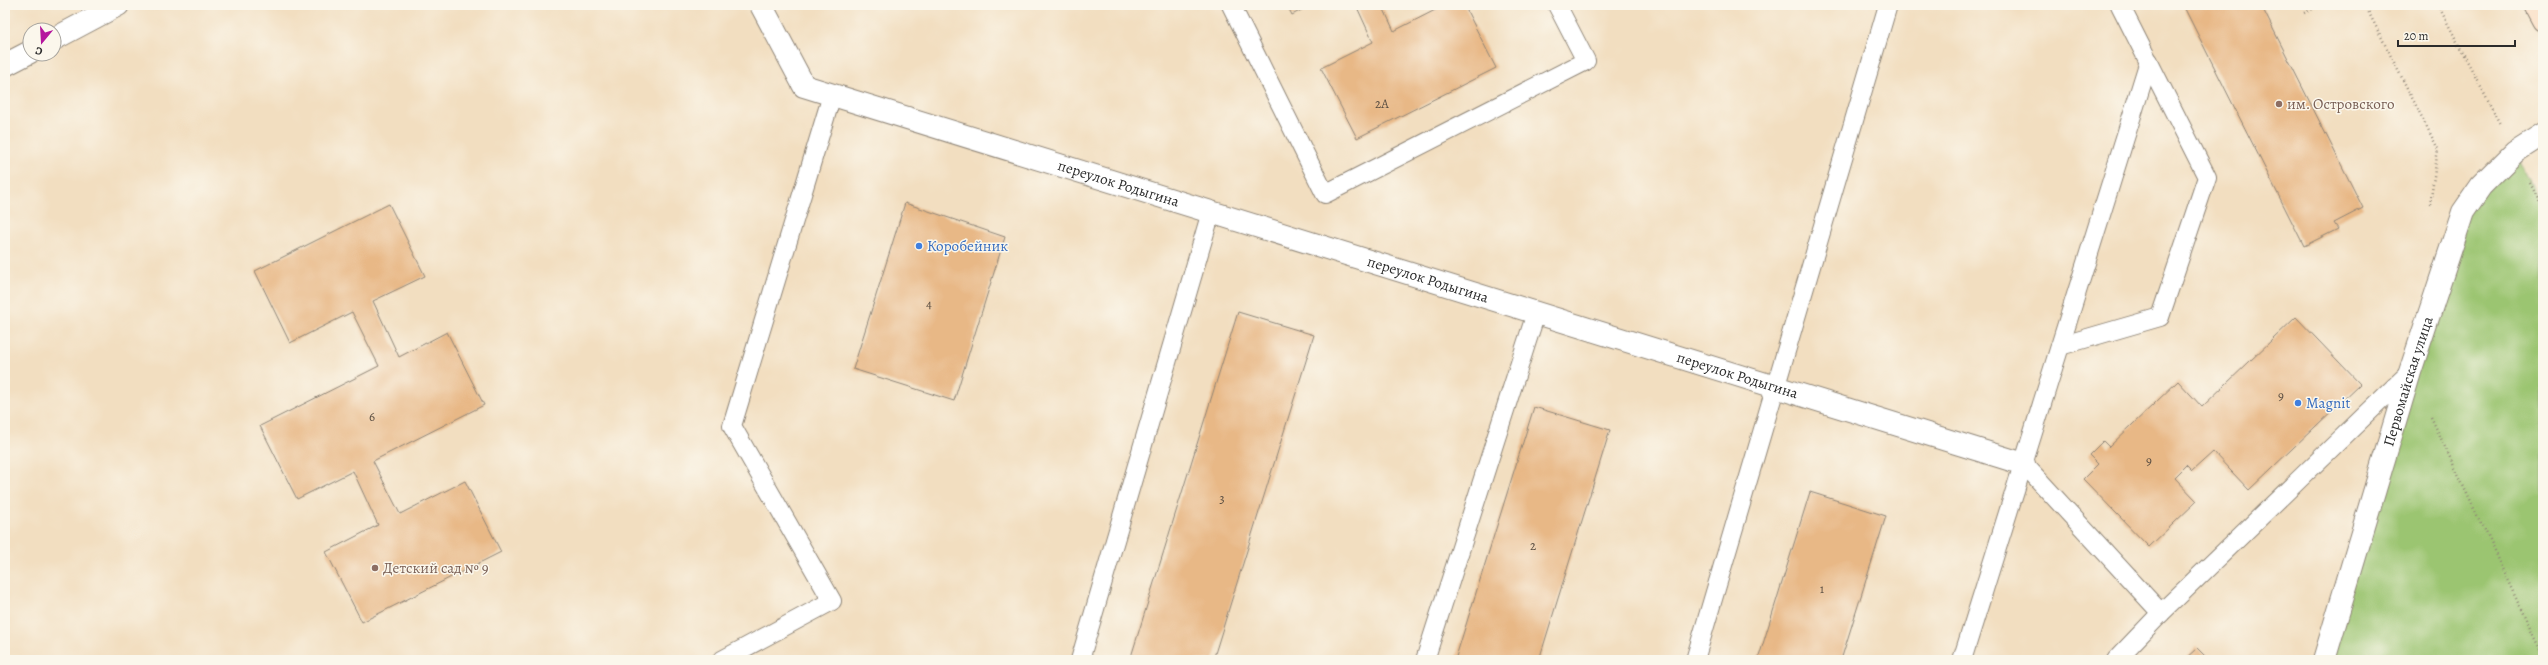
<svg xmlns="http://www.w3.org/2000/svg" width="2548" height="665" viewBox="0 0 2548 665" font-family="Alegreya,serif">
<rect width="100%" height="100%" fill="#fbf7ec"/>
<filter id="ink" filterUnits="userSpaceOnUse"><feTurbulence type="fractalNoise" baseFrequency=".025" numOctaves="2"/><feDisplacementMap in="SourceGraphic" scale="8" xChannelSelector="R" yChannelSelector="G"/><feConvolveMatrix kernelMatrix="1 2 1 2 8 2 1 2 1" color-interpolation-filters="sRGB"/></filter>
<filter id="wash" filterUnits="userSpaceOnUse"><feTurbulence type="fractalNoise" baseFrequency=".012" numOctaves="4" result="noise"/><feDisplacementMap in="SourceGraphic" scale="16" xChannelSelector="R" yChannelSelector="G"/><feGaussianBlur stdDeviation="0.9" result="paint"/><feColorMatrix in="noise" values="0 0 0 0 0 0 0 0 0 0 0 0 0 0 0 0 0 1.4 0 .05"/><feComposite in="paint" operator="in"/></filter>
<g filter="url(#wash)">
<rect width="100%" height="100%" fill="#f2dec0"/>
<polygon fill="#9bc571" stroke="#63784e" points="2515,152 2543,208 2543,660 2324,660 2463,212"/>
<g id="blocks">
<g fill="#e8b886">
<polygon points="1287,5 1311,5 1292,15"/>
<polygon points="1356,5 1382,5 1394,31 1445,5 1464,5 1496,68 1357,138 1321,68 1373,42"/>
<polygon points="2183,5 2261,5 2363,208 2334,223 2338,229 2304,246"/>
<polygon points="905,203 1005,237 954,401 853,369"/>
<polygon points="389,204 425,276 373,301 399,357 447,332 484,405 373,461 400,514 465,481 501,552 362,622 326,552 378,525 353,471 297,499 260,426 379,366 352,312 290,343 255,271"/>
<polygon points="1238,312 1314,335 1213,660 1130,660"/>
<polygon points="2296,317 2360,384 2249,490 2213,452 2192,471 2186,465 2174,477 2197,501 2149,547 2083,479 2098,464 2089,455 2103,441 2109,447 2178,381 2202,407"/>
<polygon points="1534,407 1610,430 1539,660 1455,660"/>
<polygon points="1810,492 1886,516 1841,660 1758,660"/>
<polygon points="2197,648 2209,660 2184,660"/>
</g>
</g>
</g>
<g filter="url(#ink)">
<use href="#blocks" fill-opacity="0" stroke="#8e8476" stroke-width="1"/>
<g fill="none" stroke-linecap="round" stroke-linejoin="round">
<defs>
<g id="service">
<polyline points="1231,5 1325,194 1586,61 1557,5"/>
<polyline points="2060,346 2160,317 2207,177 2120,5"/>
<polyline points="2024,464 2161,613 2410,372"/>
<polyline points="722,660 832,601 732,426 832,95"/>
<polyline points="1080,660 1211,212"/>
<polyline points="1425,660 1536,313"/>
<polyline points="1695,660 1888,5"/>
<polyline points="1962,660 2149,61"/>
<polyline points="2116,660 2161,613"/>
</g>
<g id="minor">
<path id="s1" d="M761 5 804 86 2024 464"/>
<polyline points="54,39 118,5"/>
<polyline points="5,65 30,52"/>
<path id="s2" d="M2324 660 2410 372 2463 212 2481 186 2515 152 2543 134"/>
</g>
<polyline id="secondary" points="2535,5 2543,20"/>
</defs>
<use href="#service" stroke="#8e8476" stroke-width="20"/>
<use href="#minor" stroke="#8e8476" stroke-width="24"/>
<use href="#secondary" stroke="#8e8476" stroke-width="24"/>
<g stroke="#8e8476" stroke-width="2.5" stroke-dasharray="1 3" stroke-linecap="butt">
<polyline points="2365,5 2438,149 2430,204"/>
<polyline points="2438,5 2500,124"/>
<polyline points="2304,13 2321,5"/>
<polyline points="2530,182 2543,208"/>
<polyline points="2431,417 2543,656"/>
</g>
<use href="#service" stroke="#fff" stroke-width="18"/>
<use href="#minor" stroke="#fff" stroke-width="22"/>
<use href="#secondary" stroke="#fbe5cf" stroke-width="22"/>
</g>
</g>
<g fill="#8d6e63" stroke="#fbf7ec" stroke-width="1.5">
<circle cx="2279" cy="104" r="4"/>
<circle cx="375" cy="568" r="4"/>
</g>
<g fill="#3f7fe0" stroke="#fbf7ec" stroke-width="1.5">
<circle cx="919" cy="246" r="4"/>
<circle cx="2298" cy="403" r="4"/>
</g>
<g text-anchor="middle" stroke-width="3" stroke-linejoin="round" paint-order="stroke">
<g font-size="13" fill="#5a4e42">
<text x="1382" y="108">2А</text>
<text x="929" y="308">4</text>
<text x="2281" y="400">9</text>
<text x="372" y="421">6</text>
<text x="2149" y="465">9</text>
<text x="1222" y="503">3</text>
<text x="1533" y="550">2</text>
<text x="1822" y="593">1</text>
</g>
<g font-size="15" fill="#785e54" stroke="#fbf7ec" text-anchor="start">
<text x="2287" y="109">им. Островского</text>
<text x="383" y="573">Детский сад № 9</text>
</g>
<g font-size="15" fill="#2b2b2b" stroke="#fbf7ec">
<text dy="5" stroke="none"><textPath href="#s1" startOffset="421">переулок Родыгина</textPath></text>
<text dy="5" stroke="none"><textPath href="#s1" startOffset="745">переулок Родыгина</textPath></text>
<text dy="5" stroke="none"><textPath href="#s1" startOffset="1069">переулок Родыгина</textPath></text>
<text dy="5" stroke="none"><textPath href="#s2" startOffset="291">Первомайская улица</textPath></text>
</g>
<g font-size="15" fill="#366cbe" stroke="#fbf7ec" text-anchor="start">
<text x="927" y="251">Коробейник</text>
<text x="2306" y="408">Magnit</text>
</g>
</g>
<rect width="2548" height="665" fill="none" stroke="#fbf7ec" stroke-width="20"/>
<g transform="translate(42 42) rotate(198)"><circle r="19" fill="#fbf7ec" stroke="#a8a59f"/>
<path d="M0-3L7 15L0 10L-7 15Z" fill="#b5179e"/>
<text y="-6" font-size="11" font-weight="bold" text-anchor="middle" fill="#2b2b2b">С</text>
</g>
<path d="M2398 40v6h117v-6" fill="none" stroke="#2b2b2b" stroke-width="2"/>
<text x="2404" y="40" font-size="12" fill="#2b2b2b" stroke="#fbf7ec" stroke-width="3" paint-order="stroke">20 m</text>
</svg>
